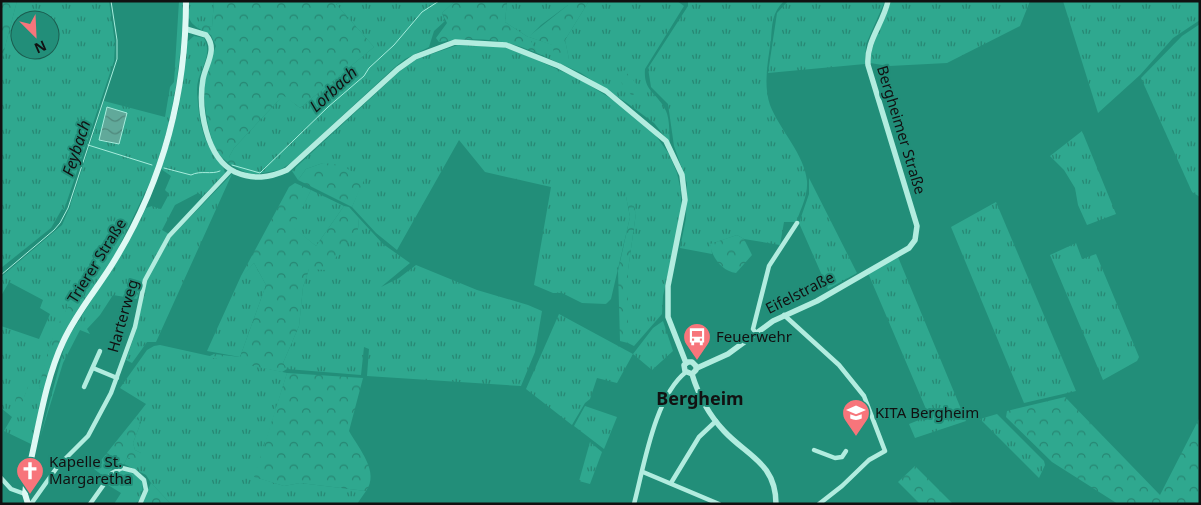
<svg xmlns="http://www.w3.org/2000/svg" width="1201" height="505" viewBox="0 0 1201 505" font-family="'Noto Sans',sans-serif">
<defs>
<pattern id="grass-tufts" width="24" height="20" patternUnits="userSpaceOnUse" patternTransform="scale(1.25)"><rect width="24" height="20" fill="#2fa88f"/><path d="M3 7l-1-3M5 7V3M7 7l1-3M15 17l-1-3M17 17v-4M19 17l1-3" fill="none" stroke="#278773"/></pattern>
<pattern id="forest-crowns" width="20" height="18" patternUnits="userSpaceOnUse" patternTransform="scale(1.25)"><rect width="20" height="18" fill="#2fa88f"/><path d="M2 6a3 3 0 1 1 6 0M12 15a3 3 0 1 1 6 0" fill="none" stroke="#278773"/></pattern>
<pattern id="water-waves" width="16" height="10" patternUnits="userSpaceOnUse" patternTransform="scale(1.25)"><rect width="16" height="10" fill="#61a99a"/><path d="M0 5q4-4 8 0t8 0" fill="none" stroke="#4f887c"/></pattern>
</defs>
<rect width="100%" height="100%" fill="#228e79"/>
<g fill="url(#grass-tufts)" fill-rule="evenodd">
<path d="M17 1H109L115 43 114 61 64 210 62 209 51 228 1 268V62ZM20 20H50V50H20Z"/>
<polygon points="179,1 183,1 183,30 176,86 169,123 154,174 113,259 87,298 72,302 51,342 39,388 44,390 31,444 4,431 12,417 1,408 1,326 39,339 50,314 40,308 43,300 9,282 1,296 1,277 62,225 69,209 104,101 165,117 170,87 174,82"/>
<path d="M187 1H214L212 27 199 24 198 28C187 21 188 14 187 1Z"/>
<polygon points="347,1 455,1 442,13 445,21 434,31 429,47 405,59 395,67 292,162 280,170 251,175 229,157 234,148 277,102 284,95 300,108 374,47 336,4"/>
<path d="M507 1H568V5L541 25 529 37 553 45 569 59 565 40 589 1H677L684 6 645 69C643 92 658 93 666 111 670 120 669 133 670 143L654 123 627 103 581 73 537 53 528 37 505 22Z"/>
<path d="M688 1H784C772 12 772 25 771 40 768 61 763 84 770 105 779 129 805 155 807 181 808 195 801 209 796 222H784L780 245 744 239 737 235 711 244 712 254 680 248 686 218 687 183 674 146 668 104 651 87 648 68 688 6Z"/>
<polygon points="788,1 885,1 866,44 865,64 768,73 777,13"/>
<path d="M891 1H1030L1020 26 947 63 889 66 870 63C872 38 884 25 891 1Z"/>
<polygon points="1063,1 1200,1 1200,20 1173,38 1140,75 1098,113"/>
<polygon points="1200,24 1200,197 1192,192 1141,78 1182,36"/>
<path d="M194 36 204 38C214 58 197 70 197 90 198 109 200 130 209 147 213 155 224 164 225 173L203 196 198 193 175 205 162 230 169 234 143 280 137 299 113 295 100 315 87 329 90 334 80 330 63 363 40 438 66 341 134 232 146 208 152 206 161 209 169 194 165 190 171 176 161 169 179 108 187 42Z"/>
<polygon points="458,45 503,47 530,57 579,79 615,101 651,129 669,154 677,173 681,191 681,216 663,296 662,314 634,346 628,343 628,270 636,213 625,191 630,217 611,299 606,304 582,303 562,293 553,293 534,285 551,187 485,172 459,140 397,250 376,233 352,207 363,180 323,163 306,169 298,180 292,171 399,72 417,59"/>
<polygon points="1082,131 1116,214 1087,225 1078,205 1075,188 1064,170 1050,156"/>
<polygon points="232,174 156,342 147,342 132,363 126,360 137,328 146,281 171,237"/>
<polygon points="809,178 857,273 828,289 799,223 809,194"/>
<polygon points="311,190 344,206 316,246 292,227"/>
<polygon points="996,202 1076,391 1024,403 951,227"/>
<polygon points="359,218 383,244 410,263 381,287 399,278 416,265 477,290 528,305 542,311 535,352 521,386 367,376 369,349 364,347 361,375 287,369 283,363 299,326 303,287 309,269 358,229"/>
<polygon points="1076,243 1082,259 1096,254 1139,357 1137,361 1103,380 1050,255"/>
<polygon points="898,257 966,421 915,438 909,424 929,416 868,273"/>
<polygon points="254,263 266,285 240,357 207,351 241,276 242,276"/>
<polygon points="559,314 633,354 653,328 663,321 673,351 652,370 633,354 617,383 597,378 590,399 585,403 572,425 526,389"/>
<polygon points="160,345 287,373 255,477 284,486 300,483 366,491 357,504 171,504 151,483 146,475 124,464 127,458 141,453 135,450 133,443 141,422 135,418 146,404 120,388 147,350 154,346"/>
<polygon points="585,406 617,417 604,449 574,426"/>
<polygon points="997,414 1044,461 1045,465 1039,478 980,419"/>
<polygon points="590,442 602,452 590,484 579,481"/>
<path d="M124 469 142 478C143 488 144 498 135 504H114L121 493 108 485 116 471Z"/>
</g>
<g fill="url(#forest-crowns)">
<polygon points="1,1 17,1 1,62"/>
<path d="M214 1H347L336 4 374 47 300 108 284 96 277 102 234 148 229 157 251 167V175C239 169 228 165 219 154 208 139 201 93 206 75 208 65 212 56 216 46L211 35 198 28 199 23 212 27Z"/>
<path d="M455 1H507L505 22 528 37 568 5V1H589L565 40 569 59 555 56 552 45 529 37 537 53C502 38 476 37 439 42L436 38 447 23 442 13Z"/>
<polygon points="624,70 640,88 632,96 616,76"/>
<polygon points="323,163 342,165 364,180 352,207 298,180 306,169"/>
<polygon points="295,183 311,190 293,227 316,246 344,206 349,207 359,218 358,229 326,270 309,269 303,287 299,326 283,363 287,369 282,372 208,357 214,354 240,357 266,285 254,263 242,277 241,276 289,187"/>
<polygon points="625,191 630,191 636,213 628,270 628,343 620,341 618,271 630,217"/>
<path d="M737 235 744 239 752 255 736 273C722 271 712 258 710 244Z"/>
<path d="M79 294 87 298C64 325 53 357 44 390L39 388C46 356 55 318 79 294Z"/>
<path d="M287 373 363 378 349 431C359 449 380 472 366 491L300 483 284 486 254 477Z"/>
<polygon points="19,382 29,384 20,409 14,407"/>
<polygon points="1065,397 1160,495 1200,417 1200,504 1118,504 1052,462 1006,417 1007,411"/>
<polygon points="135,418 141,422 133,443 135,450 141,453 138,458 127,458 124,464 113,467 106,478 94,469"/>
<polygon points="915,466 953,504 920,504 898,482"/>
<polygon points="151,483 171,504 141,504"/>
</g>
<polygon fill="url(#water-waves)" stroke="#a6eddd" points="107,107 127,113 119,144 99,140"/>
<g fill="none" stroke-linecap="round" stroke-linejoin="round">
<g stroke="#a6eddd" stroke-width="1">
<polyline points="88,145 152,165"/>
<polyline points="232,165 260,173 262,171 328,107 364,76 369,68 394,45 422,12 439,1"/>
<path d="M164 168 191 175C201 170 211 175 220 171"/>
<polyline points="1,275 54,230 60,223 68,208 117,59 117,40 111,1"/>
</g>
<g stroke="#b2ecdf" stroke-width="4.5">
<polyline points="784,315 839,365 864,396 885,451 869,460 842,486 819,504"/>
<polyline points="756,333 753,329 769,266 797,223"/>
<polyline points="93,368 117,378"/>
<polyline points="84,387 100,351"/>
<polyline points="814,450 835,458 842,457 846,451"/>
<polyline points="643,472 719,504"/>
<polyline points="1,478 11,489 25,494"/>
<polyline points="671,483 699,437 716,421"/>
<polyline points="31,504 58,466 88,436 111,393 135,327 145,280 169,236 231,170"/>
<polyline points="90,504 112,473 122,468 134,471 144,480 146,490 140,504"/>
<path d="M634 504C644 466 655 396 686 372"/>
</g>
<g stroke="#b2ecdf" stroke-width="5.5">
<path d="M186 29 206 35C218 49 206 64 203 79 198 108 206 158 235 172 254 180 269 178 287 170L398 69 415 57 455 42 506 45 559 66 606 91 666 141 682 175 685 200 668 286V317L686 363"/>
<path d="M697 368 728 354 773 321 817 301 909 248 915 240 917 226 868 65C866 41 883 24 888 1"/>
<path d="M692 374 696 370V366L692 362H688L684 365 685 371 692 374C698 394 709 415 724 431 747 456 776 463 776 504"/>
</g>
<path stroke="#def9f4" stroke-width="6" d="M28 504 25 494 27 477C38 433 44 383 63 342 77 311 99 287 116 258 163 180 186 92 186 1"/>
</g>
<defs>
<symbol id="bus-pin" viewBox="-11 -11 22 30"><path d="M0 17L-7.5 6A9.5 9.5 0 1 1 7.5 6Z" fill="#f7757b" stroke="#228e79"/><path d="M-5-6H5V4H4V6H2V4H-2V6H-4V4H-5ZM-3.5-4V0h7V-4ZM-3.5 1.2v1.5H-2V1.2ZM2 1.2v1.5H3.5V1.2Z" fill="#fff"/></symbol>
<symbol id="school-pin" viewBox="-11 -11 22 30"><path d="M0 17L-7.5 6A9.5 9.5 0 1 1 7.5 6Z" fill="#f7757b" stroke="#228e79"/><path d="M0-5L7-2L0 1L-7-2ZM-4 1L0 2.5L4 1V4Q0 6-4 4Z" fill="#fff"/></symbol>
<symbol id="church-pin" viewBox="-11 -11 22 30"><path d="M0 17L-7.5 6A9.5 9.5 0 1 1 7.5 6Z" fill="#f7757b" stroke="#228e79"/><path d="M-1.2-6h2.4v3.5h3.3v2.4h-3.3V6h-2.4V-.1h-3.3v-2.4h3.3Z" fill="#fff"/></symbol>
</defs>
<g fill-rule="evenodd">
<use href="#bus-pin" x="681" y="321" width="32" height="43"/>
<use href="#school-pin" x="840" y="397" width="32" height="43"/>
<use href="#church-pin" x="14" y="455" width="32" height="43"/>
</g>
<g text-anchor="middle" stroke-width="4" stroke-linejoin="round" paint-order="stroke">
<g font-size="15" fill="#111" stroke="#228e79">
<text transform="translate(901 130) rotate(73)" y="5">Bergheimer Straße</text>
<text transform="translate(97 261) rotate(-58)" y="5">Trierer Straße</text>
<text transform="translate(800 293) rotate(-27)" y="5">Eifelstraße</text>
<text transform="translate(123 316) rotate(-74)" y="5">Harterweg</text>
</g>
<g font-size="15" fill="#111" stroke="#228e79" text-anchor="start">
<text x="716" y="342">Feuerwehr</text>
<text x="875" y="418">KITA Bergheim</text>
<text x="49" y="467">Kapelle St.<tspan x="49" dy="17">Margaretha</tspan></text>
</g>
<g font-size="16" font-style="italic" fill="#111" stroke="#228e79">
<text transform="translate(333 89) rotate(-43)" y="6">Lorbach</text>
<text transform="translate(76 148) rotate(-72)" y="6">Feybach</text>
</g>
<g font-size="18" font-weight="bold" fill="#111" stroke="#228e79">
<text x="700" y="405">Bergheim</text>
</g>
</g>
<rect width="1201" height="505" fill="none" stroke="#111111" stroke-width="5"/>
<g transform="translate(35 35) rotate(156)"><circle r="24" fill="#228e79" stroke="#1b5c4f"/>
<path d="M0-4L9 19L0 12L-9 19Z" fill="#f7757b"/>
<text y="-8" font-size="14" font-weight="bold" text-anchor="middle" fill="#111111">N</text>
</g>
</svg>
